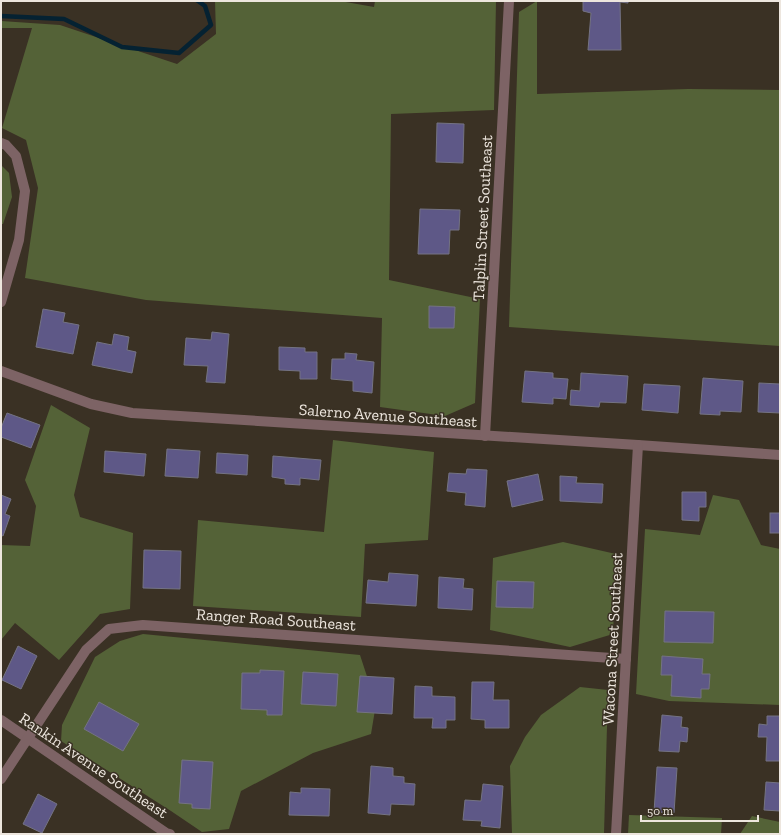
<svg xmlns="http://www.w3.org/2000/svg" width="781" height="835" viewBox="0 0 781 835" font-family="'Zilla Slab',serif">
<rect width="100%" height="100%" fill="#3a3124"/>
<g fill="#546237">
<polygon points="215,1 340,1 374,7 375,1 496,1 494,110 391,114 389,280 480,299 475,403 445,416 380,407 382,318 146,300 25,278 38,188 26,140 2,128 32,28 1,28 1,21 60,25 177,64 216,34"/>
<polygon points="537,1 537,94 688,89 780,90 780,346 509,327 519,12"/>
<polygon points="1,165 9,173 12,197 3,224 1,224"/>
<polygon points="51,405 90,428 74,495 80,517 133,533 130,609 100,614 59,660 15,623 1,640 1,545 30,546 36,506 25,480"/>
<polygon points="333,440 434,452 428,540 365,544 361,617 193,606 198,520 324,532"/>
<polygon points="713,495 739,500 761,545 780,549 780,705 669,701 636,694 645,529 700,535"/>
<polygon points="563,542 616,554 613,634 570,647 490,630 493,558"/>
<polygon points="143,634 360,655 376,704 371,734 313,753 241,791 229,829 202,832 171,811 61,741 62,725 95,657 120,641"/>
<polygon points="580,687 608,690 604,834 512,834 510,766 525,737 541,715"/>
<polygon points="629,815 722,818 721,834 628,834"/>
<polygon points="752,816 780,822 780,834 740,834"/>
</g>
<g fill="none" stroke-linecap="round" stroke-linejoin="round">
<polyline stroke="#052232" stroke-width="4.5" points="1,16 64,19 122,47 179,53 211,25 205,6 198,1"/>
</g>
<g fill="#5e5887" stroke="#747383">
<polygon points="583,1 628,1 628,3 620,2 621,50 588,50 591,13 583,11"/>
<polygon points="437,123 464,124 463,163 436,162"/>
<polygon points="420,209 460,210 459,230 450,230 449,254 418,254"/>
<polygon points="429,306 455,307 454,328 429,328"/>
<polygon points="43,309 65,313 63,322 79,325 73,354 36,347"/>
<polygon points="212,332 229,334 225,383 206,382 208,366 184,365 186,338 211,340"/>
<polygon points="114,334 129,337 127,350 136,352 132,373 92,365 97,342 112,345"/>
<polygon points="279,347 305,348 305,352 317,352 317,379 300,379 300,371 279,370"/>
<polygon points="345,353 357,354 356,360 374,362 372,393 353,391 353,381 331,379 332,359 345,359"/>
<polygon points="525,371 553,373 553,378 568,379 566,399 553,398 553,404 522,402"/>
<polygon points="581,373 628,376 626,403 600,402 599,407 570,405 571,390 580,391"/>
<polygon points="703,378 743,381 741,412 720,411 720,415 700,414"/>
<polygon points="759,383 780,384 780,413 758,412"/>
<polygon points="644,384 680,386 678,413 642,410"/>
<polygon points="7,413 40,425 31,448 1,437 1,428"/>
<polygon points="167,449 200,451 198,478 165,476"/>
<polygon points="105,451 146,454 144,476 104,472"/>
<polygon points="217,453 248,455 247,475 216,473"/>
<polygon points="273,456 321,460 319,480 300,478 300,485 285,484 285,479 272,477"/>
<polygon points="467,469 487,470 485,507 465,505 466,493 447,491 449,473 466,474"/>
<polygon points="538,474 543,500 512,507 507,481"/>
<polygon points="560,476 577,477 576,483 603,484 602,503 560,501"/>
<polygon points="682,492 706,492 706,507 699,507 699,521 682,520"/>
<polygon points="1,495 11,499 5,514 10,516 3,536 1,535"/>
<rect x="770" y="513" width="10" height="20"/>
<polygon points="144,550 181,551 180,589 143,588"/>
<polygon points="389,573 418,575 416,606 366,603 368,580 388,582"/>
<polygon points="439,577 464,579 463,588 473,589 472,610 438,608"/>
<polygon points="497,581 534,582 533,608 496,607"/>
<polygon points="665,611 714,612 713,643 664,642"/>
<polygon points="18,646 37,656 21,689 2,680"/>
<polygon points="662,656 703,659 702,674 710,674 709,689 701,689 701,698 671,696 672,675 661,675"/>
<polygon points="260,670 284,671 282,715 267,715 267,710 241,709 242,673 260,673"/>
<polygon points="303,672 338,674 336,706 301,704"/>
<polygon points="360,676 394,678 392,714 357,712"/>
<polygon points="472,682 494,682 493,700 509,700 509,728 485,728 485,720 471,719"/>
<polygon points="415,686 432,687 432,696 455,697 455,720 446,720 446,728 432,728 433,718 414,718"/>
<polygon points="99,702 139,724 123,751 84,729"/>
<polygon points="662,715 682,717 681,727 688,728 687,742 680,741 679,752 659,751"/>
<polygon points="767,716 780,716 780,761 766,761 767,737 758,737 759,724 767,725"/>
<polygon points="182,760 213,762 210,809 192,808 192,804 179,803"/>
<polygon points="371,766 393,768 393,776 404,777 404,783 415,784 414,805 391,804 390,815 368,813"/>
<polygon points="657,767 677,768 674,813 654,812"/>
<polygon points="766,782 780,783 780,811 764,810"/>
<polygon points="483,784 503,786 500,828 481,826 482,821 463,820 465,800 481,801"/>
<polygon points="301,788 330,789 329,816 289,815 290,792 301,793"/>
<polygon points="38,794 57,804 42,833 23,824"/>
</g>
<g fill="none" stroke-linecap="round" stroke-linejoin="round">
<g stroke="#7d6365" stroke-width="10">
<polyline points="1,143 6,145 16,156 25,191 19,240 1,302"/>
<polyline points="1,371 91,404 132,413 638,445 780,455"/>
<polyline points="485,436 509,1"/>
<polyline points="1,720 166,833 170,834"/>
<polyline points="1,779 86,650 109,629 143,625 626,659"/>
<polyline points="616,834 638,445"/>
</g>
</g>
<g text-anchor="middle" stroke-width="3" stroke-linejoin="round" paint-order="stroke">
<g font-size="16" fill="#ede6de" stroke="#3a3124">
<text transform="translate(482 218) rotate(-87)" y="6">Talplin Street Southeast</text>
<text transform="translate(388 415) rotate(4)" y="6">Salerno Avenue Southeast</text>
<text transform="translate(276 619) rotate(4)" y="6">Ranger Road Southeast</text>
<text transform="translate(612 639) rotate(-87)" y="6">Wacona Street Southeast</text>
<text transform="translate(94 765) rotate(34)" y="6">Rankin Avenue Southeast</text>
</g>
</g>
<rect width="781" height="835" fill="none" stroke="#ede6de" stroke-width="4"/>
<path d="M641 815v6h117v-6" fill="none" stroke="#ede6de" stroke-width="2"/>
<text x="647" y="815" font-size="12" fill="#ede6de" stroke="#3a3124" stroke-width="3" paint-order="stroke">50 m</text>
</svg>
